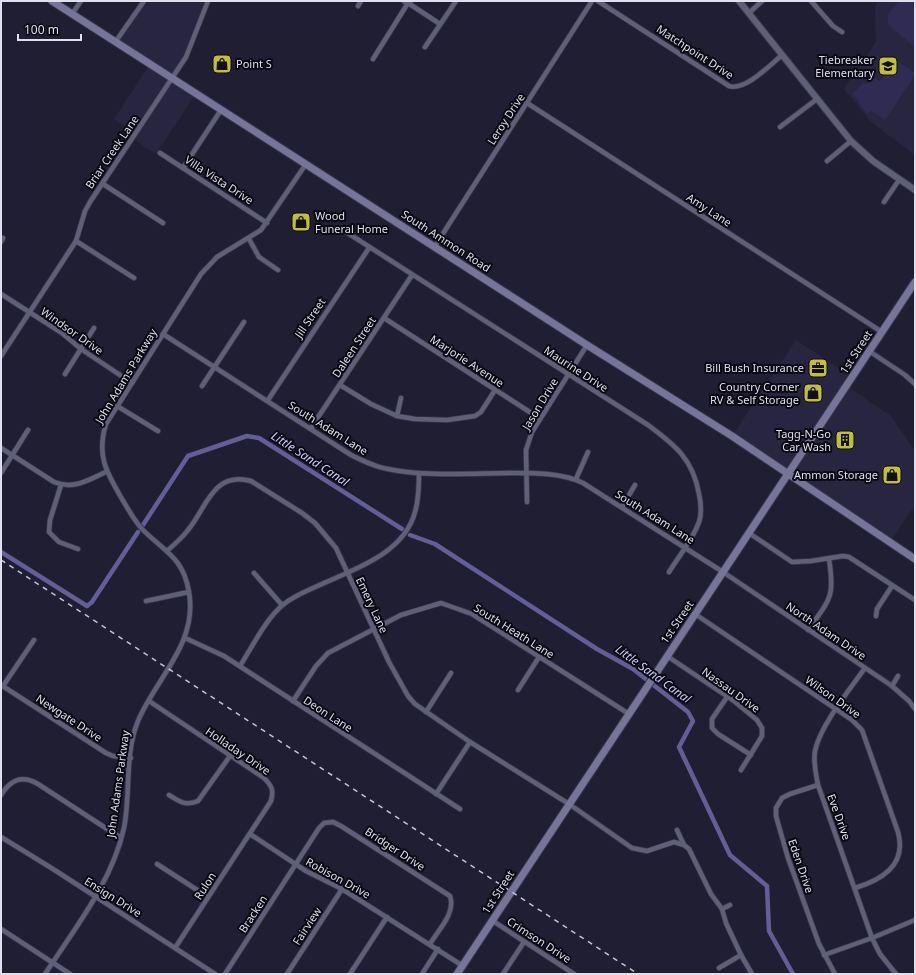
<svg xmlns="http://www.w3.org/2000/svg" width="916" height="975" viewBox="0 0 916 975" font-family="'Noto Sans',sans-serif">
<rect width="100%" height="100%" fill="#201e33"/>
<g fill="#272540">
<polygon points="143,1 208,1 196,35 173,78 196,93 156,154 133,139 136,134 114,119 150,64 116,41"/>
<polygon points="878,1 915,1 915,155 871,122 844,89 876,42 875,6"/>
<polygon points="796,340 852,377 847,386 891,416 915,451 915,505 890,542 732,436"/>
</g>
<g fill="#2f2b52">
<polygon points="899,1 915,1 915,47 889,26 887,15"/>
<polygon points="894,59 915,73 915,75 885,120 871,111 867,114 852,93 864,83 866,84 875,78 880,81"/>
</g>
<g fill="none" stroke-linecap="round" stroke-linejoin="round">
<g stroke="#635e95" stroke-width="4.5">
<polyline points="143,525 188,456 247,436 259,438 402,529"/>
<polyline points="410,535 435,544 597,649 633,669 688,712 693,721 679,747 730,855 767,886 769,931 793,974"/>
<polyline points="1,552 87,606 92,602 138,532"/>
</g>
<defs>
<g id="minor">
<path d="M598 1 729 86C745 91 769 66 782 55"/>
<polyline points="811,1 833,26 842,32"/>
<polyline points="358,6 361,1"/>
<polyline points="749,13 762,1"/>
<polyline points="72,14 81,1"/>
<polyline points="116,41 144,1"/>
<polyline points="425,47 456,1"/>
<polyline points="373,59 408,3 440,24"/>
<polyline points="527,103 882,332"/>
<polyline points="780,127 817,99"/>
<polyline points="160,153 267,223"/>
<polyline points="827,161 851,141"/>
<polyline points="183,168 221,110"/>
<polyline points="103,184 163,223"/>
<polyline points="884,202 899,180"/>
<path d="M346 232 648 425C675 445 693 459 699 494 701 503 702 513 699 522 693 539 679 556 669 572"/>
<polyline points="249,239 259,257 278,270"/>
<polyline points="76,241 134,278"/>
<polyline points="1,242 3,238"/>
<polyline points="435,246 592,1"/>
<polyline points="1,294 62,333 81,349 132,383"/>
<polyline points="384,318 539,418"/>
<path d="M163 334 351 455C363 461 375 467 388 469 424 477 476 473 514 473 536 473 563 473 583 483L723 572 892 686 909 701 915 709"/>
<polyline points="869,351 905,375 915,384"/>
<polyline points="1,356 76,241 85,211 90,202 186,57 208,1"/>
<polyline points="65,374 94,328"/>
<polyline points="340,385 371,404 397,416 415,419 447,420 475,416 481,412 495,390"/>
<polyline points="202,386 244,322"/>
<polyline points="268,400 369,248"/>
<polyline points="117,406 158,431"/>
<polyline points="397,416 401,398"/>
<polyline points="311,428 412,275"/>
<path d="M1 448 54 482C74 490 88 480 106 472"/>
<polyline points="1,473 28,430"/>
<polyline points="576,479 588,452"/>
<polyline points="61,485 50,520 49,532 59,542 78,549"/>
<polyline points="527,502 526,450 532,432 587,345"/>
<polyline points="622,507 635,485"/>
<polyline points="749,533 792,562 811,561 843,556 849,557 915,600"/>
<path d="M168 550C175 544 182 538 188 530 207 507 213 471 251 481L302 513 315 523 336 548 389 662 408 696 415 704 470 742 569 804 632 848 647 851 674 842 684 845 689 849 711 894 722 909 726 923 741 955 752 974"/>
<polyline points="254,573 282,605"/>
<polyline points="146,601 189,592"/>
<path d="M695 614 852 720 862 730 898 832C907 865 882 880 855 888"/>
<polyline points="876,616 877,609 892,586"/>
<path d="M808 630C830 599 835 598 829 559"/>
<polyline points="185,638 224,656 460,809"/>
<polyline points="667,656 734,701 757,720 762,728 762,736 741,770"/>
<path d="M240 666C252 647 267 617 284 604 295 595 309 590 322 584 357 568 404 553 415 512 419 499 419 486 419 473"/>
<path d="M865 668C850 689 820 726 815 751 813 763 816 774 818 785L872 938 880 954 896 974"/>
<polyline points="1,685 106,753 113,756 131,758"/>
<polyline points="3,686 34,640"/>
<polyline points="892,686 898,676"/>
<polyline points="518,690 539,657"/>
<polyline points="727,697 712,719 712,728 718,734 751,755"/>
<path d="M149 701 264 778C272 786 274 790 271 801L175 948"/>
<polyline points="293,701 316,666 328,653 401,615 441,603 472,614 629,714"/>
<polyline points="426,712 451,673"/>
<polyline points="818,785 790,794 782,798 776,808 776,816 788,858 819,944 835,974"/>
<polyline points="436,794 470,742"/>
<path d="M1 795C11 779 22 775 38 784L121 838"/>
<path d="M169 795C180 802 186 806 198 801L230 756"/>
<polyline points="677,830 684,845"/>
<polyline points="250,834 306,871 342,889 463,966"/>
<polyline points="1,837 53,869 215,974"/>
<polyline points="157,864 208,897"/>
<polyline points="722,909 730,905"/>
<polyline points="493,921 574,974"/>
<polyline points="1,929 70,974"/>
<polyline points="824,955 872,938 915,920"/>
<polyline points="719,968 741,955"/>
<path d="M45 974C75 928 112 882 124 828 131 793 124 755 138 721 156 678 198 644 189 592 183 557 165 552 143 530 134 521 129 510 122 499 107 473 96 456 106 424L201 274 217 257 261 230 306 164"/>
<path d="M225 974 319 828 324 823 333 822 341 826 450 896C456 913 439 929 430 944"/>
<polyline points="287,974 342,889"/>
<polyline points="350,974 387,917"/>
<polyline points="422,974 438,949"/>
<polyline points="503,974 524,942"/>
</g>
<g id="tertiary">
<polyline points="405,1 408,3 410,1"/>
<polyline points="739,1 851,141 873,161 915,190"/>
</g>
<g id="secondary">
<polyline points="52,1 587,345 732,436 915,559"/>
<polyline points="457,974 915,282"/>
</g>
</defs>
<use href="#minor" stroke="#393748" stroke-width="6"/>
<use href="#tertiary" stroke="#393748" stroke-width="8"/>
<use href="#secondary" stroke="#393748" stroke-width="9"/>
<use href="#minor" stroke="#605f78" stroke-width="4.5"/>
<use href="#tertiary" stroke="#605f78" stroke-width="6"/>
<use href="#secondary" stroke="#767499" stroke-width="7"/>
<polyline stroke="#c5c5d4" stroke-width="1.5" stroke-dasharray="5 5" stroke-linecap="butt" points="1,560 638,974"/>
</g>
<defs>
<symbol id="shop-square" viewBox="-11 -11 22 22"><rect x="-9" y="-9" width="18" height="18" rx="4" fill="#c3bd3f" stroke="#0a0913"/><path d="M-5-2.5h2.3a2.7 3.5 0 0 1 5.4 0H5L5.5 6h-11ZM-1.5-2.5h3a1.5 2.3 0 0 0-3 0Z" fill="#111"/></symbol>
<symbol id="school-square" viewBox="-11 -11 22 22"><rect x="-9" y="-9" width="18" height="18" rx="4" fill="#c3bd3f" stroke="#0a0913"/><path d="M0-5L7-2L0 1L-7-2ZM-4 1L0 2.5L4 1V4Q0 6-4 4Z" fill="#111"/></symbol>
<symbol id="office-square" viewBox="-11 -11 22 22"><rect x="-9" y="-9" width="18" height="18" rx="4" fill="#c3bd3f" stroke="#0a0913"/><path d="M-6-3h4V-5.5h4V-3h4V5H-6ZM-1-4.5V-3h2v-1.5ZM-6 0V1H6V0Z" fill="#111"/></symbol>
<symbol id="building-square" viewBox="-11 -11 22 22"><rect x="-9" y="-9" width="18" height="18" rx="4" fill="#c3bd3f" stroke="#0a0913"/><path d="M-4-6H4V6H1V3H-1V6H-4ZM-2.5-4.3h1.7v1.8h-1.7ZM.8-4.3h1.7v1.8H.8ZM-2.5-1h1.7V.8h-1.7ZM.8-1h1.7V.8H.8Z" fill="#111"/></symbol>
</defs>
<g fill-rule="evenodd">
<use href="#shop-square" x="211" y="53" width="22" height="22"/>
<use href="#school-square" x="877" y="55" width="22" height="22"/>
<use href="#shop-square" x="290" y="211" width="22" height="22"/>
<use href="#office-square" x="807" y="357" width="22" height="22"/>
<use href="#shop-square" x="802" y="382" width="22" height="22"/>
<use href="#building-square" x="834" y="429" width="22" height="22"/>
<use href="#shop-square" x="881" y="464" width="22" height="22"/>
</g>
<g text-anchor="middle" stroke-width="4" stroke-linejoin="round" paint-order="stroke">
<g font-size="11" fill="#dfdfed" stroke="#0a0913">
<text transform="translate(695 52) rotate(33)" y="4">Matchpoint Drive</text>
<text transform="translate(506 119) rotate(-57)" y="4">Leroy Drive</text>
<text transform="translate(112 152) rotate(-56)" y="4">Briar Creek Lane</text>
<text transform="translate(219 180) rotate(33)" y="4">Villa Vista Drive</text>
<text transform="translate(709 210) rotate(33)" y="4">Amy Lane</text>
<text transform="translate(446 241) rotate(33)" y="4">South Ammon Road</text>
<text transform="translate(310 318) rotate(-56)" y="4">Jill Street</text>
<text transform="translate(72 331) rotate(35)" y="4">Windsor Drive</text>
<text transform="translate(354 347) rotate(-57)" y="4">Daleen Street</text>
<text transform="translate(856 352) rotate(-57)" y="4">1st Street</text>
<text transform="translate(467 361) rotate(33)" y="4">Marjorie Avenue</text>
<text transform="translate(576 369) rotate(33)" y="4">Maurine Drive</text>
<text transform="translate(126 376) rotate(-59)" y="4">John Adams Parkway</text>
<text transform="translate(540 404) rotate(-59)" y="4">Jason Drive</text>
<text transform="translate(328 428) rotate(32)" y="4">South Adam Lane</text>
<text transform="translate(655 517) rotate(32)" y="4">South Adam Lane</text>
<text transform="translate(372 605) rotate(65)" y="4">Emery Lane</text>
<text transform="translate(677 622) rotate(-56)" y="4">1st Street</text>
<text transform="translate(514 631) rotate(32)" y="4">South Heath Lane</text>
<text transform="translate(826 631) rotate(34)" y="4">North Adam Drive</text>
<text transform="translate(731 690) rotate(36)" y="4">Nassau Drive</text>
<text transform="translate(833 697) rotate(35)" y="4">Wilson Drive</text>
<text transform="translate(328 714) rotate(33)" y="4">Deon Lane</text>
<text transform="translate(69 718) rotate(33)" y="4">Newgate Drive</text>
<text transform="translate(238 751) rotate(34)" y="4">Holladay Drive</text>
<text transform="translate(118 784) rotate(-82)" y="4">John Adams Parkway</text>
<text transform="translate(839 817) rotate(70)" y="4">Eve Drive</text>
<text transform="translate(395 849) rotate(33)" y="4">Bridger Drive</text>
<text transform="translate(801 866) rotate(71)" y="4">Eden Drive</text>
<text transform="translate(338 878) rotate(29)" y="4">Robison Drive</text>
<text transform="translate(205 886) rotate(-57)" y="4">Rulon</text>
<text transform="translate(498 892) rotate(-57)" y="4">1st Street</text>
<text transform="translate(113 897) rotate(32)" y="4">Ensign Drive</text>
<text transform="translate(253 914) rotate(-57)" y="4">Bracken</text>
<text transform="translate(307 926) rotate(-57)" y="4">Fairview</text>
<text transform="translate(539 940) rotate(33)" y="4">Crimson Drive</text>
</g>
<g font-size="11" fill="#dfdfed" stroke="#0a0913" text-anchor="end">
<text x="874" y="64">Tiebreaker<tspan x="874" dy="13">Elementary</tspan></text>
<text x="236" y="68" text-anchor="start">Point S</text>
<text x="315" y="220" text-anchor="start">Wood<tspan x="315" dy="13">Funeral Home</tspan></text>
<text x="804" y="372">Bill Bush Insurance</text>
<text x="799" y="391">Country Corner<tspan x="799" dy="13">RV &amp; Self Storage</tspan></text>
<text x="831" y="438">Tagg-N-Go<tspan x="831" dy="13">Car Wash</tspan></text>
<text x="878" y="479">Ammon Storage</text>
</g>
<g font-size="12" font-style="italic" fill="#cccafc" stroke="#0a0913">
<text transform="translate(310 459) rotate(33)" y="4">Little Sand Canal</text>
<text transform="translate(653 674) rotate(36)" y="4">Little Sand Canal</text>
</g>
</g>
<rect width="916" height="975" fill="none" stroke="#dfdfed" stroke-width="4"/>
<path d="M18 34v6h63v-6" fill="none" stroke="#dfdfed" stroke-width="2"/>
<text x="24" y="34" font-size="12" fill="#dfdfed" stroke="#0a0913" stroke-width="3" paint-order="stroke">100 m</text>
</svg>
